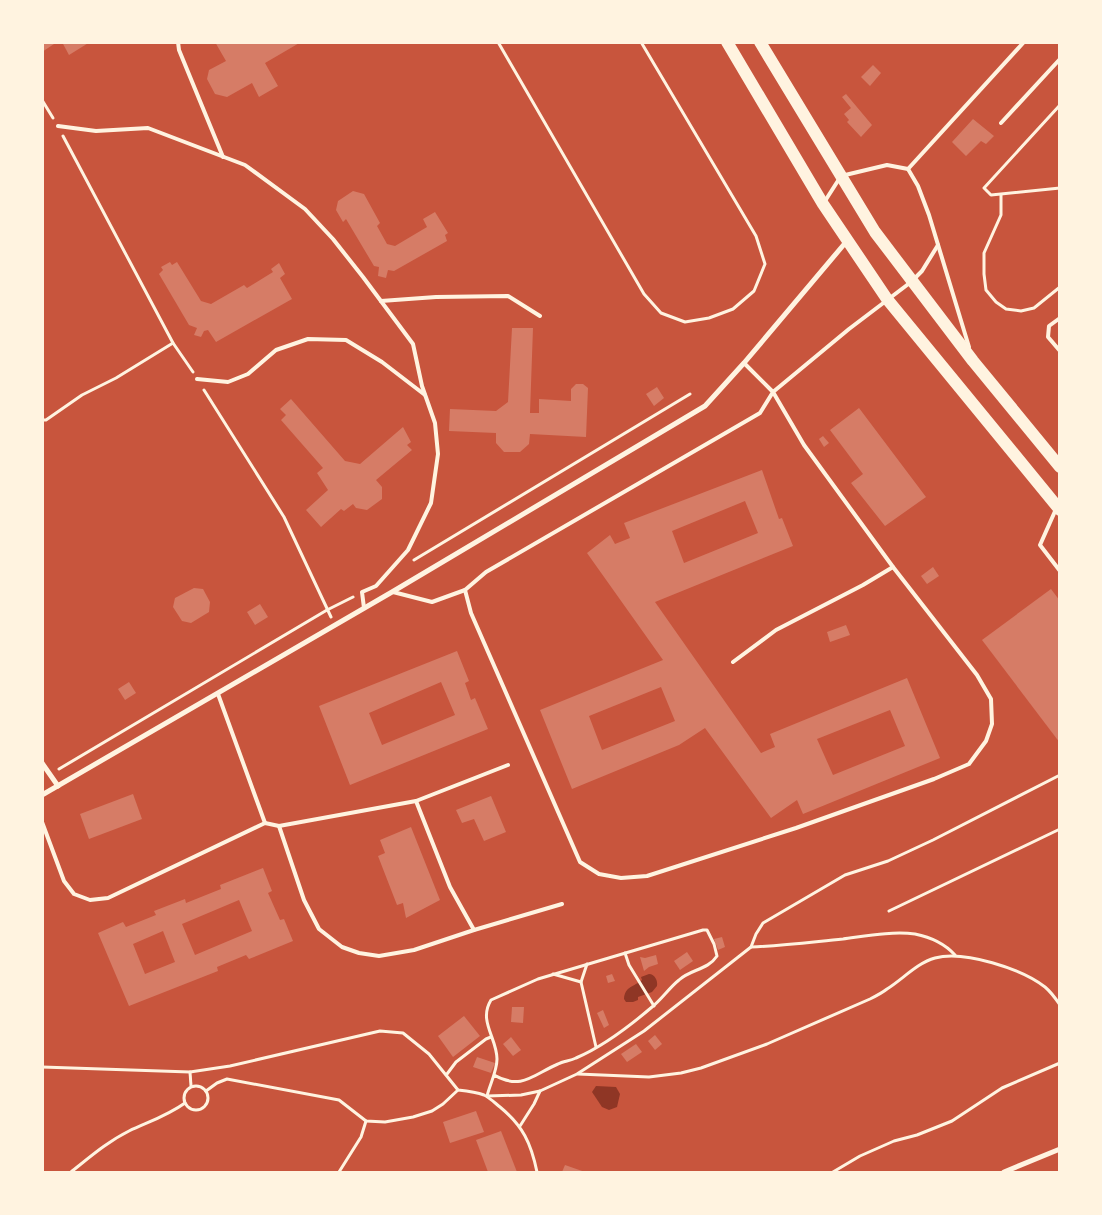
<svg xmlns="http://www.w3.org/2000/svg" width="1102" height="1215" viewBox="0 0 1102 1215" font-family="'Zilla Slab',serif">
<rect width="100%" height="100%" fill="#c8553d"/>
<g fill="#8f3625">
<path d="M649 974C655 974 658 981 657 986L652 992 638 997V1000L633 1002H626L624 999C625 986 634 987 642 980L641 977Z"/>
<polygon points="596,1086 616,1087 620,1094 617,1107 609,1110 602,1107 592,1092"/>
</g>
<g fill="#d67c66" fill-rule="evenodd">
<polygon points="42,42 57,42 42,52"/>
<polygon points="62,42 90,42 69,55"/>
<polygon points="215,42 301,42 265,63 278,86 259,97 252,83 227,97 215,94 207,79 209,70 226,61"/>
<polygon points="873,65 881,73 870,86 861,77"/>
<polygon points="846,94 872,125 861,137 847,122 849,120 844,114 851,108 842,97"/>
<polygon points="973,119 994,136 986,144 981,141 966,156 952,142"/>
<polygon points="353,191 364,194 380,223 377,226 387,244 395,246 427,227 423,219 435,212 448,233 445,235 447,241 394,271 388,270 386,278 378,276 379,267 374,266 346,219 343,222 336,210 338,201"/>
<polygon points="170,262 172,265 177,262 201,301 211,304 244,285 247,288 273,272 271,269 279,263 285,274 280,278 292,299 216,342 208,330 204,331 201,337 194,335 197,328 189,325 159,274 163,270 161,267"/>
<polygon points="512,328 533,328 530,413 539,413 539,399 571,401 571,389 576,384 583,384 588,388 586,437 530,434 529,444 520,452 504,452 496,443 496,433 449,431 450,409 496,411 508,402"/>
<polygon points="657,387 664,398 654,406 646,394"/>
<polygon points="291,399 345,461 360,464 403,427 411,442 407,445 412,450 376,480 382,487 382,499 367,510 356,508 353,504 344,511 341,509 321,527 306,510 328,490 317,473 323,468 281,420 286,415 280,409"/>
<polygon points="859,408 926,497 885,526 851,483 863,474 830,430"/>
<polygon points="823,436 829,443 824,447 819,439"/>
<path d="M762 470 779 519 782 518 793 546 655 602 761 753 775 747 770 734 907 678 940 758 803 814 797 800 771 818 705 728 679 745 572 789 540 710 663 660 587 553 610 535 615 544 630 538 624 523ZM745 501 758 533 684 563 672 531ZM661 687 675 721 602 750 589 716ZM890 710 905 746 833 775 817 739Z"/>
<polygon points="933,567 939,576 927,584 921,576"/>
<polygon points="194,588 203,589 210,602 209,612 191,623 182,621 173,607 175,598"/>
<polygon points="1051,589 1060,601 1060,743 982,640"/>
<polygon points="260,604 268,617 255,625 247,612"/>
<polygon points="846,625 850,635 830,642 827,632"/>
<path d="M457 651 469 681 465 683 471 700 475 698 488 729 350 785 319 706ZM441 682 455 715 382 745 369 713Z"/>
<polygon points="129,682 136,693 125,700 118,689"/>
<polygon points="133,794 142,819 89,839 80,814"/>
<polygon points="491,796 506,832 484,841 474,819 462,823 456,810"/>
<polygon points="411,827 440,900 406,918 403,903 397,905 378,856 385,853 380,840"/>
<path d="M263 868 272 891 268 893 280 920 284 919 293 941 249 959 246 955 217 967 218 971 129 1006 98 933 123 922 126 927 156 915 154 911 185 899 186 903 221 889 220 885ZM239 900 252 931 195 955 182 924ZM163 931 175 962 145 974 133 944Z"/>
<polygon points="722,937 725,947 718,950 714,939"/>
<polygon points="687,952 693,961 680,970 674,961"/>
<polygon points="656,955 658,964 649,967 644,971 640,957 645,958"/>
<polygon points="612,974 615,981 608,983 606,976"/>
<polygon points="512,1007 524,1007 523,1023 511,1022"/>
<polygon points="603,1010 609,1025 604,1028 597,1013"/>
<polygon points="464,1016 480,1036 453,1057 438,1036"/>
<polygon points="655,1035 662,1044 655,1050 648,1041"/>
<polygon points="511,1037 521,1050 513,1056 503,1044"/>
<polygon points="636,1044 642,1052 627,1062 621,1054"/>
<polygon points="477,1057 495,1063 491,1073 473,1067"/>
<polygon points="476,1111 484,1132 450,1143 443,1122"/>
<polygon points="501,1131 517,1172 488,1172 476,1140"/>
<polygon points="565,1165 585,1172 562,1172"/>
</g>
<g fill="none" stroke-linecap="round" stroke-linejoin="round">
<g stroke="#fff3e0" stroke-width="3">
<polyline points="498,42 644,294 661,313 685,322 709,318 733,309 754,291 765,264 756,236 641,42"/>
<polyline points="42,100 53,118"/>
<polyline points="1060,105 984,188 991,195 1060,188"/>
<polyline points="63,136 173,343 193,372"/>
<polyline points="1001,195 1001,215 984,253 984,274 986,290 996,302 1006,309 1021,311 1034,308 1060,287"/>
<polyline points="204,390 284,517 331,617"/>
<polyline points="42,420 46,420 82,395 116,378 173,343"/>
<polyline points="414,560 690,394"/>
<polyline points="59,769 327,610 353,597"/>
<polyline points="889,911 1060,829"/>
<path d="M751 947C782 946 812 942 843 939 866 936 892 931 915 934 930 937 945 944 955 955"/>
<polyline points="625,953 629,965 654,1006"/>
<polyline points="587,964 581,982 596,1047"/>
<polyline points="553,974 581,982"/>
<path d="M42 1067 190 1072 230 1066 380 1031 403 1033 429 1054 458 1090C467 1091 476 1092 484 1095 490 1098 495 1103 500 1107 523 1126 531 1143 537 1172"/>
<polyline points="190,1072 191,1086"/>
<polyline points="447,1074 456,1062 486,1039 491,1037"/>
<path d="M578 1074 649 1077 681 1073 701 1068 767 1044 870 999C876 996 882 993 887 989 903 979 917 963 935 958 964 950 1022 969 1045 987 1051 992 1056 999 1060 1005"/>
<path d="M494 1075C522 1091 534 1074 558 1064 563 1061 570 1061 576 1058 602 1047 631 1025 652 1007 662 999 669 988 679 980 691 969 708 970 717 956L714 944 707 930H703L538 979 491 1000C478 1021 497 1038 497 1059 497 1071 490 1084 487 1096L521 1095 540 1091 577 1074 644 1031 751 947 756 934 763 923 845 875 888 861 933 840 1060 775"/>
<circle cx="196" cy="1098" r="12"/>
<polyline points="206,1091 217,1083 227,1079 339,1100 366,1121 385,1122 413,1117 432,1111 443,1104 458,1090"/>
<polyline points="520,1126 534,1104 540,1091"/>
<path d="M71 1172C90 1157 107 1142 129 1131 148 1122 167 1116 185 1103"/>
<polyline points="339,1172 361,1137 366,1121"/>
<polyline points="833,1172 860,1156 894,1141 917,1135 952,1121 1002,1088 1060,1063"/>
</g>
<g stroke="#fff3e0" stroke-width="4">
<polyline points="178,42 179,50 223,157"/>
<polyline points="1001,123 1060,59"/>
<polyline points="58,126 96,131 148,128 245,165 305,209 333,239 363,277 413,344 422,386 435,423 438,454 431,503 408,550 376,586 362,592 364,608"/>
<polyline points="908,169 1024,42"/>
<polyline points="825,201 841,176 887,165 908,169 918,186 929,215 969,347"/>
<polyline points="381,301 436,297 508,296 540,316"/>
<polyline points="1060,318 1049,326 1048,337 1060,351"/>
<polyline points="744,363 773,392 804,445 893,567 977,675 991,699 992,724 986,741 969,764 934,779 796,828 647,876 621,878 599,874 580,862 471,613 465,590 486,572 760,413 773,392 849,329 911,282 922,271 938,245"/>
<polyline points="197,379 228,382 248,374 276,350 308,339 346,340 382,362 425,395"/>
<polyline points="1056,509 1040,545 1060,571"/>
<polyline points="393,592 432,602 465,590"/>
<polyline points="733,662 776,630 863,585 893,567"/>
<polyline points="218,694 265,823"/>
<polyline points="416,801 450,887 474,930"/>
<polyline points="42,822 64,881 74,894 90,900 108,898 265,823 279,826 416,801 508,765"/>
<polyline points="279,826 304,900 319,929 342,947 359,953 379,956 414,950 474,930 562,904"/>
</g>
<g stroke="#fff3e0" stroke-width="5">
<polyline points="42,763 58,786"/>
<polyline points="42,795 392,592 705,406 744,363 846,242"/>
<polyline points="1004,1172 1060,1149"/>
</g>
<g stroke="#fff3e0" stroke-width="12">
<polyline points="727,42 823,204 887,299 1060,510"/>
<polyline points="760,42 875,232 973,361 1060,467"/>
</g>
</g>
<rect width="1102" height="1215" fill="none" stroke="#fff3e0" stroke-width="88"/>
</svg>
